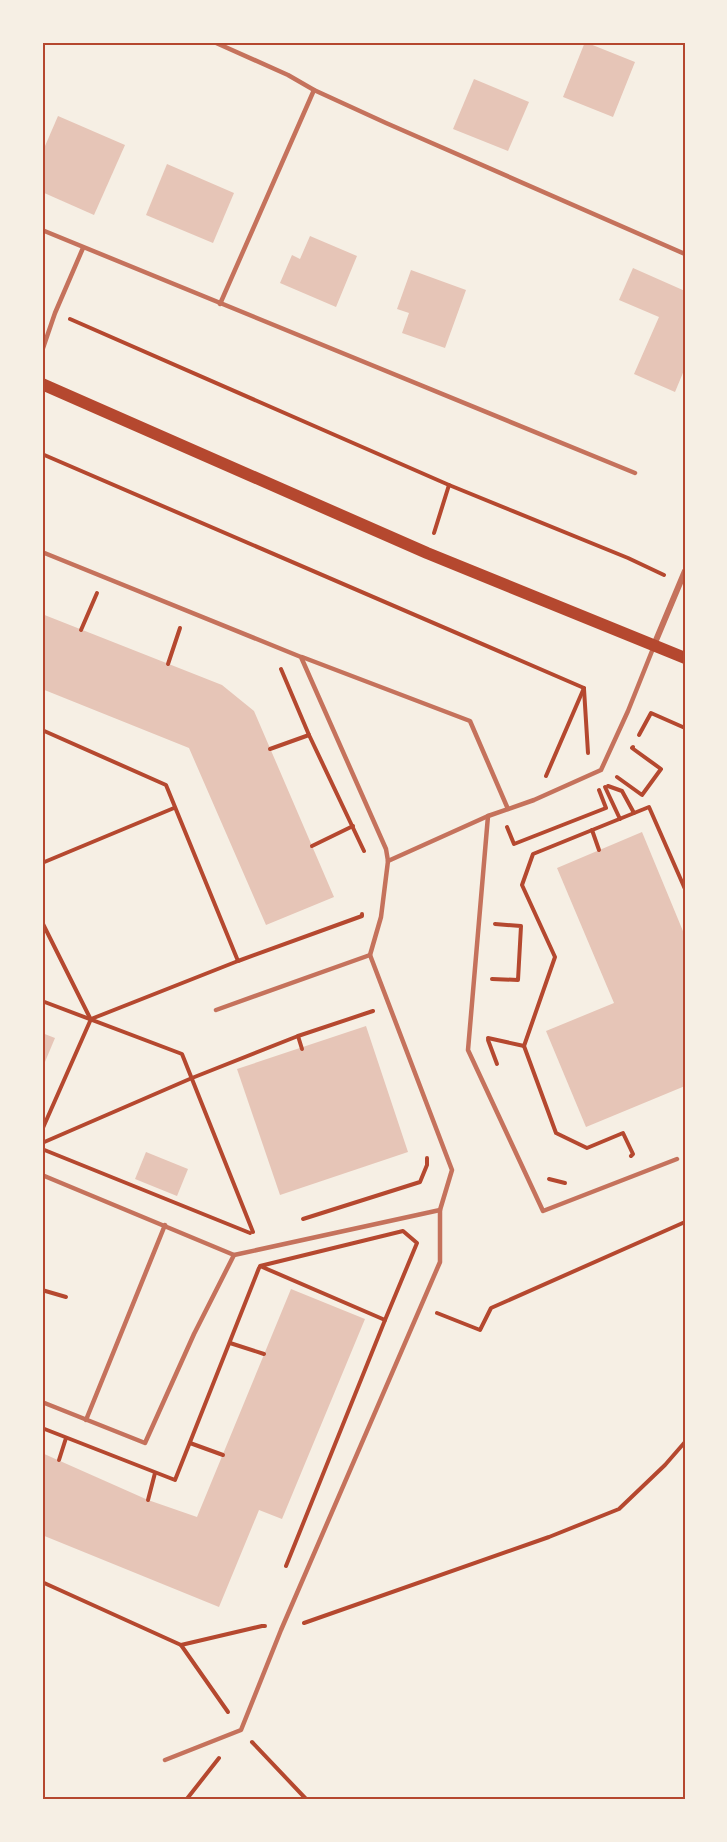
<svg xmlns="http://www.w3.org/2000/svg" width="727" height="1842" viewBox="0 0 727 1842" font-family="'DejaVu Sans',sans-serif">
<rect width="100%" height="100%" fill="#f6efe4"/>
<g fill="#e6c5b7">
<polygon points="585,42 635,62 613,117 563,97"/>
<polygon points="474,79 529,102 508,151 453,129"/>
<polygon points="58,116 125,145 94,215 42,192 42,153"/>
<polygon points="167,164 234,193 213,243 146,215"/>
<polygon points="310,236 357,256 336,307 280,283 292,255 300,259"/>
<polygon points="633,268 685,291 685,368 675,392 634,374 659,317 619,300"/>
<polygon points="411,270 466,290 445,348 402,333 409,313 397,309"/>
<polygon points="42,614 222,685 254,711 334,897 266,925 189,748 42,689"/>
<polygon points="642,832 685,936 685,1086 586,1127 546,1031 614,1003 557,868"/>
<polygon points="366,1026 408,1152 280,1195 237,1069"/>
<polygon points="42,1033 55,1038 42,1069"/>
<polygon points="146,1152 188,1169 177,1196 135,1179"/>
<polygon points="291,1289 365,1319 282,1519 259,1510 219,1607 42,1535 42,1453 148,1500 197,1517"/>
</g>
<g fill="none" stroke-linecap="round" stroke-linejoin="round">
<g stroke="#b5482f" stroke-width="4">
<polyline points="70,319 449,485 628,558 664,575"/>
<polyline points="42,454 584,688"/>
<polyline points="434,533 449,485"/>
<polyline points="81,630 97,593"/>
<polyline points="168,664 180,628"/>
<polyline points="281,669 309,735 364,851"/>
<polyline points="584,689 588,753"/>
<polyline points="42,730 166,785 238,961 91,1019 42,1130"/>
<polyline points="639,735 651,713 685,728"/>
<polyline points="270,749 309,735"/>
<polyline points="546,776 584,688"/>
<polyline points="617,777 642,795 661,769 632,748 633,747"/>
<polyline points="608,786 622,791 634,813"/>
<polyline points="605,787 620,819"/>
<polyline points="507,827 514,844 606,808 599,790"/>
<polyline points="592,830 599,850"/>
<polyline points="312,846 353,826"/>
<polyline points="42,863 174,808"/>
<polyline points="42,922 90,1018"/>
<polyline points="238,961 362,916 362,914"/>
<polyline points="492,979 518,980 521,926 495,924"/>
<polyline points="42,1001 182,1054 253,1232"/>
<polyline points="298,1036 302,1049"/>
<polyline points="488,1038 524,1046"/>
<polyline points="488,1040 497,1064"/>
<polyline points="42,1143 192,1078 298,1036 373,1011"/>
<polyline points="42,1149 250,1233"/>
<polyline points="631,1156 633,1154 623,1133 587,1148 556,1133 524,1046 555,957 522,885 533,854 649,807 685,889"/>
<polyline points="549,1179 565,1183"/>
<polyline points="303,1219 420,1182 427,1165 427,1158"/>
<polygon points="403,1231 417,1243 385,1320 260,1266"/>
<polyline points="42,1290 66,1297"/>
<polyline points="437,1313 480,1330 491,1308 685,1222"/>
<polyline points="230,1343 264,1354"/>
<polyline points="42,1428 175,1480 259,1268"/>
<polyline points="190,1443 223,1455"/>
<polyline points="59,1460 66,1438"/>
<polyline points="148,1500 155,1473"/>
<polyline points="286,1566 385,1320"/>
<polyline points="42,1582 181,1645 262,1626 265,1626"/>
<polyline points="304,1623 549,1537 619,1509 665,1465 685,1442"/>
<polyline points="181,1645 228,1712"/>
<polyline points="252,1742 307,1800"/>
<polyline points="186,1800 219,1758"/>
</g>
<g stroke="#c5725c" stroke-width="4.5">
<polyline points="214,42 288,75 314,90 386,123 685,254"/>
<polyline points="42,230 635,473"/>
<polyline points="220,304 314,90"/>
<polyline points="42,351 55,313 83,248"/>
<polyline points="42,552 301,657 386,849 388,861 381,917 370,955 452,1170 440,1210 440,1262 281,1630 241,1730 165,1760"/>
<polyline points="302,657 470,721 508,809"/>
<polyline points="488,816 468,1050 543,1211 677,1159"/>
<polyline points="388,861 488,816 534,800 601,770 628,711 654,646"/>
<polyline points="216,1010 370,955"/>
<polyline points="42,1175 234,1255 440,1210"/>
<polyline points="42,1402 145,1443 194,1334 234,1255"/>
<polyline points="86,1420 165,1225"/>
</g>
<polyline stroke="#c5725c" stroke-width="6" points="654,645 685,571"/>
<polyline stroke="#b5482f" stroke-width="12" points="42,384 427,553 685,658"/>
</g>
<rect width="727" height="1842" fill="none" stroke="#f6efe4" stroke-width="87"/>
<rect x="44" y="44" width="640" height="1754" fill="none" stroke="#b5482f" stroke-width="2"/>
</svg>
